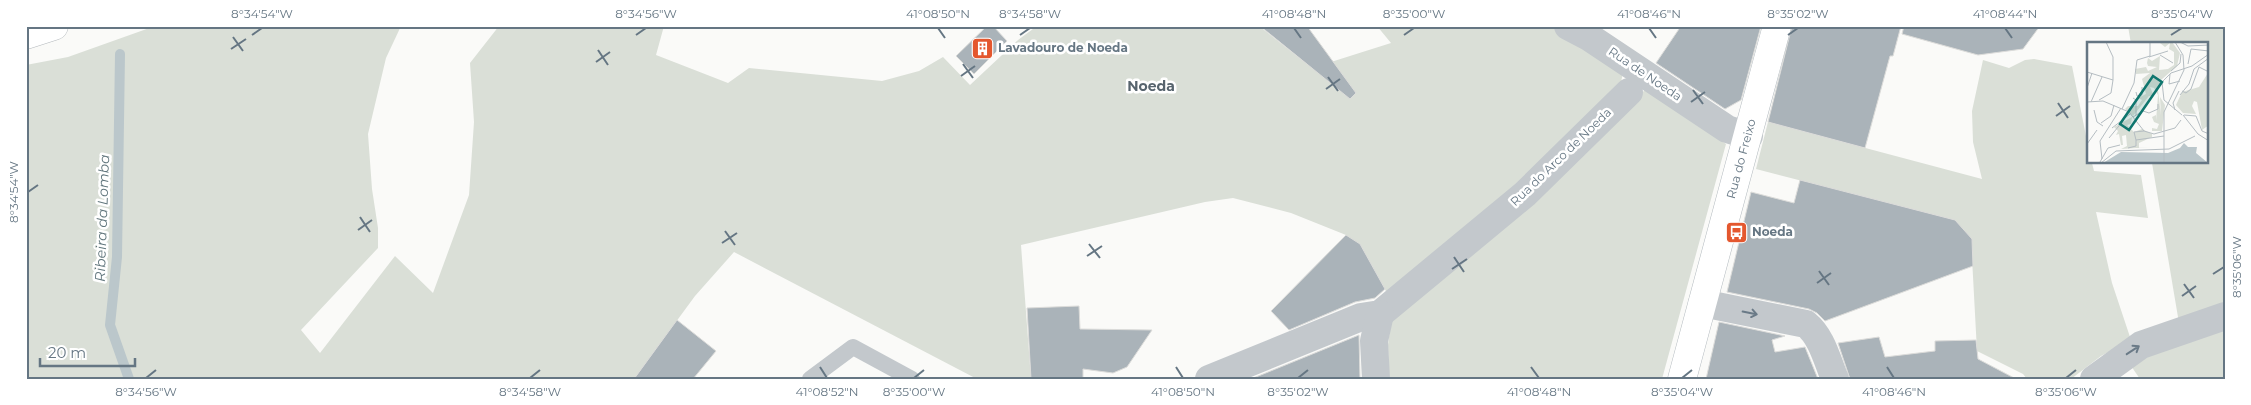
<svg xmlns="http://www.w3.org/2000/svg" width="2251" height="405" viewBox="0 0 2251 405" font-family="Montserrat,sans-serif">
<rect width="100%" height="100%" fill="#fafaf8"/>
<g fill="#dadfd7">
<polygon points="155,26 401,26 386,58 368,134 372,189 378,228 378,248 301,330 320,353 395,256 433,293 469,195 474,122 470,63 499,26 664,26 656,55 728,83 749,68 882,81 919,71 943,57 970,85 1018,40 1037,26 1259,26 1312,68 1391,43 1377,26 1551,26 1563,32 1623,72 1620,88 1519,189 1387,293 1360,245 1346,235 1291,213 1233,198 1205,202 1021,245 1031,379 977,379 734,252 695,296 634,379 26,379 26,65 68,57"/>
<polygon points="2128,26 2225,26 2225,308 2179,323 2152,163 2207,162 2207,44 2131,44"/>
<polygon points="2034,59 2072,66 2088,146 2088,162 2092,163 2094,171 2141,175 2148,218 2096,212 2112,283 2131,340 2101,356 2071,379 2027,379 2023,374 1977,351 1971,239 1955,220 1756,169 1768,122 1982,179 1973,142 1972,111 1983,60 2009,68 2025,60"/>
<polygon points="1647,88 1726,144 1662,379 1389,379 1388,345 1392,313 1531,200"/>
<polygon points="2225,327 2225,379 2140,379 2129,363"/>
</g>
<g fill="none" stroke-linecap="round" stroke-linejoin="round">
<polyline stroke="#bbc7cb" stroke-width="10" points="120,54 117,257 110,325 129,379"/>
</g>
<g fill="#aab3b9" stroke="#dcdcda">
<polygon points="987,26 993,26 1007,41 974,74 956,56"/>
<polygon points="1260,26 1307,26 1356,93 1350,99"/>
<polygon points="1681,26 1761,26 1741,100 1725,109 1656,63"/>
<polygon points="1792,26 1901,26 1893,56 1890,56 1865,148 1768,122"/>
<polygon points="1904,26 2040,26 2023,49 1978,55 1902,34"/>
<polygon points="1800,180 1955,220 1972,239 1973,266 1825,321 1817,313 1809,309 1727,292 1751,192 1794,203"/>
<polygon points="1346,235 1360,244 1385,289 1375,298 1355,302 1289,330 1271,311"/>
<polygon points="1079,306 1080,329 1152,330 1127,367 1113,373 1083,369 1083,379 1031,379 1027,308"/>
<polygon points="677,320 716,351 693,379 634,379"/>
<polygon points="1719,322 1785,336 1772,340 1775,352 1805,347 1818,379 1706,379"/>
<polygon points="1359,335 1360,379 1251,379"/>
<polygon points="1879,337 1885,357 1935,351 1935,341 1976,340 1978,359 2016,379 1850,379 1838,343"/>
</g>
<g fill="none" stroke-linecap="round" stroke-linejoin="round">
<defs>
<g id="secondary">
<path id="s1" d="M1682 379 1777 26"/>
</g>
<polyline id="highway" points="26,35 54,26"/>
</defs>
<use href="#secondary" stroke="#b3babf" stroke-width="29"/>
<use href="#highway" stroke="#b4b9bd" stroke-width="29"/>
<polyline stroke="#c3c8cc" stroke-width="16" points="810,379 853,347 912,379"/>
<g stroke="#c3c8cc" stroke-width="28">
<polyline points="1568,26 1589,37 1727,129 1749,136"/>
<path d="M1702 303 1806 324C1822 337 1827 360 1835 379"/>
<polyline points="1209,379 1361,317 1380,314 1525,194 1629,92"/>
<polyline points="1376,379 1374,341 1380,314"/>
<polyline points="2094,379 2141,345 2225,316"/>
</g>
<use href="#secondary" stroke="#fff" stroke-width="28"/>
<use href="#highway" stroke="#fff" stroke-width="28"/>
</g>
<defs><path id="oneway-shaft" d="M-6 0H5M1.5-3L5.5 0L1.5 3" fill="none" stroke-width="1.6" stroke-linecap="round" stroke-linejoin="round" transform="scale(1.25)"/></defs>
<g stroke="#6a7a87">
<use href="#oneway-shaft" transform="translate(1750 313) rotate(11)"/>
<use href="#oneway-shaft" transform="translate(2133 350) rotate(-33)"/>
</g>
<path fill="none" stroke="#657683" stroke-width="2" d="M938 28 945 38M1294 28 1301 38M1649 28 1656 38M2005 28 2012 38M252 35 262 28M636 35 646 28M1020 35 1030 28M1404 35 1414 28M1788 35 1798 28M2171 35 2182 28M233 37 243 51M231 49 246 39M598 50 608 65M596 62 610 52M963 64 973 78M961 76 975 66M1328 77 1338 91M1326 89 1340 79M1693 90 1703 104M1691 102 1705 92M2058 103 2068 118M2056 116 2070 106M28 192 38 185M360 217 370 232M358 230 372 220M725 231 735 245M722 243 737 233M1089 244 1100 258M1087 256 1102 246M1454 257 1464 272M1452 269 1467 259M1819 271 1829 285M2213 274 2224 267M1817 283 1831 273M2184 284 2194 298M2182 296 2196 286M820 367 827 378M1176 367 1183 378M1531 367 1539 378M1887 367 1894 378M146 378 156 370M530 378 540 370M914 378 924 370M1298 378 1308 370M1682 378 1692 370M2066 378 2076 370"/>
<defs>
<symbol id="building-square" viewBox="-11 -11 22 22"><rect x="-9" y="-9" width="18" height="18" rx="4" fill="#e4572e" stroke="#fff"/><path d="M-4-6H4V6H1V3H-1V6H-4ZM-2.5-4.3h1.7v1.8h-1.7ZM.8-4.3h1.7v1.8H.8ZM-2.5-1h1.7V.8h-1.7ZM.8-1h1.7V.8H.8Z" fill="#fff"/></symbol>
<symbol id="bus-square" viewBox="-11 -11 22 22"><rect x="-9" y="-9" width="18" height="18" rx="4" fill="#e4572e" stroke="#fff"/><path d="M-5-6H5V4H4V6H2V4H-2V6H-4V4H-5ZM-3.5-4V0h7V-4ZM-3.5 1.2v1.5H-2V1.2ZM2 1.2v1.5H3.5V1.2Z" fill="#fff"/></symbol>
</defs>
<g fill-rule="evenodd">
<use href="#building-square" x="970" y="36" width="25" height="25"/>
<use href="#bus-square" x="1724" y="220" width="25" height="25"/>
</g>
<g text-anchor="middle" stroke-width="5" stroke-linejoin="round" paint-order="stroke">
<g font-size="12" font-weight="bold" fill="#657683" stroke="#fff" text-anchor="start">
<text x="998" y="52">Lavadouro de Noeda</text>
<text x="1752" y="236">Noeda</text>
</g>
<g font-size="12" fill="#657683" stroke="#fff">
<text transform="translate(1645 74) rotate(34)" y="4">Rua de Noeda</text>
<text transform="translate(1561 157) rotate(-44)" y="4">Rua do Arco de Noeda</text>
<text dy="4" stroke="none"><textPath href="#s1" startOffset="228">Rua do Freixo</textPath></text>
</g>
<g font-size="14" font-weight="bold" fill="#57646e" stroke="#fff">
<text x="1151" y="91">Noeda</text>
</g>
<g font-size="14" font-style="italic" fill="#60757c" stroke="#fff">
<text transform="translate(102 218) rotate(-88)" y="5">Ribeira da Lomba</text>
</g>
</g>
<g transform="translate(2087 42)">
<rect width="121" height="121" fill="#fafaf8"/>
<path d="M85 0 93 11 90 24 74 38 71 48 74 73 73 55 78 63 75 89H65V86L70 87 72 82 67 80 65 75 69 73V79L71 53 67 46 63 45 67 54H62L46 74 38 67 41 64H51L55 58 51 56 59 52 55 37 63 31 49 32 48 27 59 25 61 29 70 25 61 24 60 21 61 16 65 19 73 14 72 28 81 27 87 23V10L82 7 83 1 78 5 73 1ZM121 31 122 83 115 88 110 60 107 59 105 64 109 72 96 71 89 63 95 50 112 45ZM45 75 44 82 40 83 47 90 55 87 65 92V95L52 101V106L64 105 34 107 40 104 39 93 35 94 36 103H34L32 92 29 93 31 89 27 85Z" fill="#dadfd7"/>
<path d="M97 101 101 105H110L109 111 121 121H16L34 110 81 111 93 106Z" fill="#bbc7cb"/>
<path fill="none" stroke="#b5bdc2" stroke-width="1" d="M19 0 26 15V38M93 0 101 4 122 3M73 13 86 21M62 15 81 9M101 22 104 7 122 9M84 29 93 21 94 12M0 30 26 38M83 32 82 42 93 39M0 46 5 31M95 49 99 51 104 47 112 25 120 29M49 50 50 54 55 53V45M93 53 102 42 107 27 122 16M46 56 49 58V73M12 58 24 51 26 38M0 60 16 59 42 70 57 89 67 92 88 86 94 78M4 60 15 35M35 67 47 41 50 18 63 14V0M7 68 10 80 16 84M88 68 86 61 92 49M95 73 77 58 75 40 84 31 105 24 122 12M96 73 111 92 122 99M97 73 109 74 115 89 122 92M46 75 56 69 62 71 71 67V62M14 81 24 74 27 63M25 86 43 72M22 96 36 79M49 98 47 90 57 89M13 99 34 66M13 99 15 117M0 102 10 88M41 106 49 104V98L77 94M13 120 21 106 33 103M14 121 29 109 82 107 108 94M77 121V70L97 28 96 13 88 0"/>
<path fill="#0f766e" fill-opacity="0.15" stroke="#0f766e" stroke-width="2.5" d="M66 34 75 40 42 88 33 82Z"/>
<rect width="121" height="121" fill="none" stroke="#657683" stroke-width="2.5"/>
</g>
<rect width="2251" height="405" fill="none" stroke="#ffffff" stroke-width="55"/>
<path d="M40 358v8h95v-8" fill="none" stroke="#657683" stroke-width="2.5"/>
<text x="48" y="358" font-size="15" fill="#657683" stroke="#ffffff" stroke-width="4" paint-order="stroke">20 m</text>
<rect x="28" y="28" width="2196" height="350" fill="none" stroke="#657683" stroke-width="2"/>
<g font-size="12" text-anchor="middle" fill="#657683">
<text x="262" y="18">8°34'54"W</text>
<text x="646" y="18">8°34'56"W</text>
<text x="938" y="18">41°08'50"N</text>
<text x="1030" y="18">8°34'58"W</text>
<text x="1294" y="18">41°08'48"N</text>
<text x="1414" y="18">8°35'00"W</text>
<text x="1649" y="18">41°08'46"N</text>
<text x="1798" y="18">8°35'02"W</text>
<text x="2005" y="18">41°08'44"N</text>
<text x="2182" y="18">8°35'04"W</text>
<text transform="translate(14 192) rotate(-90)" y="4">8°34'54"W</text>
<text transform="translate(2237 267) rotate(-90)" y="4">8°35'06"W</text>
<text x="146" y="396">8°34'56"W</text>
<text x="530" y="396">8°34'58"W</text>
<text x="827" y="396">41°08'52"N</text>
<text x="914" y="396">8°35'00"W</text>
<text x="1183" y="396">41°08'50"N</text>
<text x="1298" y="396">8°35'02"W</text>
<text x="1539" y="396">41°08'48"N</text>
<text x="1682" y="396">8°35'04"W</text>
<text x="1894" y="396">41°08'46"N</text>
<text x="2066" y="396">8°35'06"W</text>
</g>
</svg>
